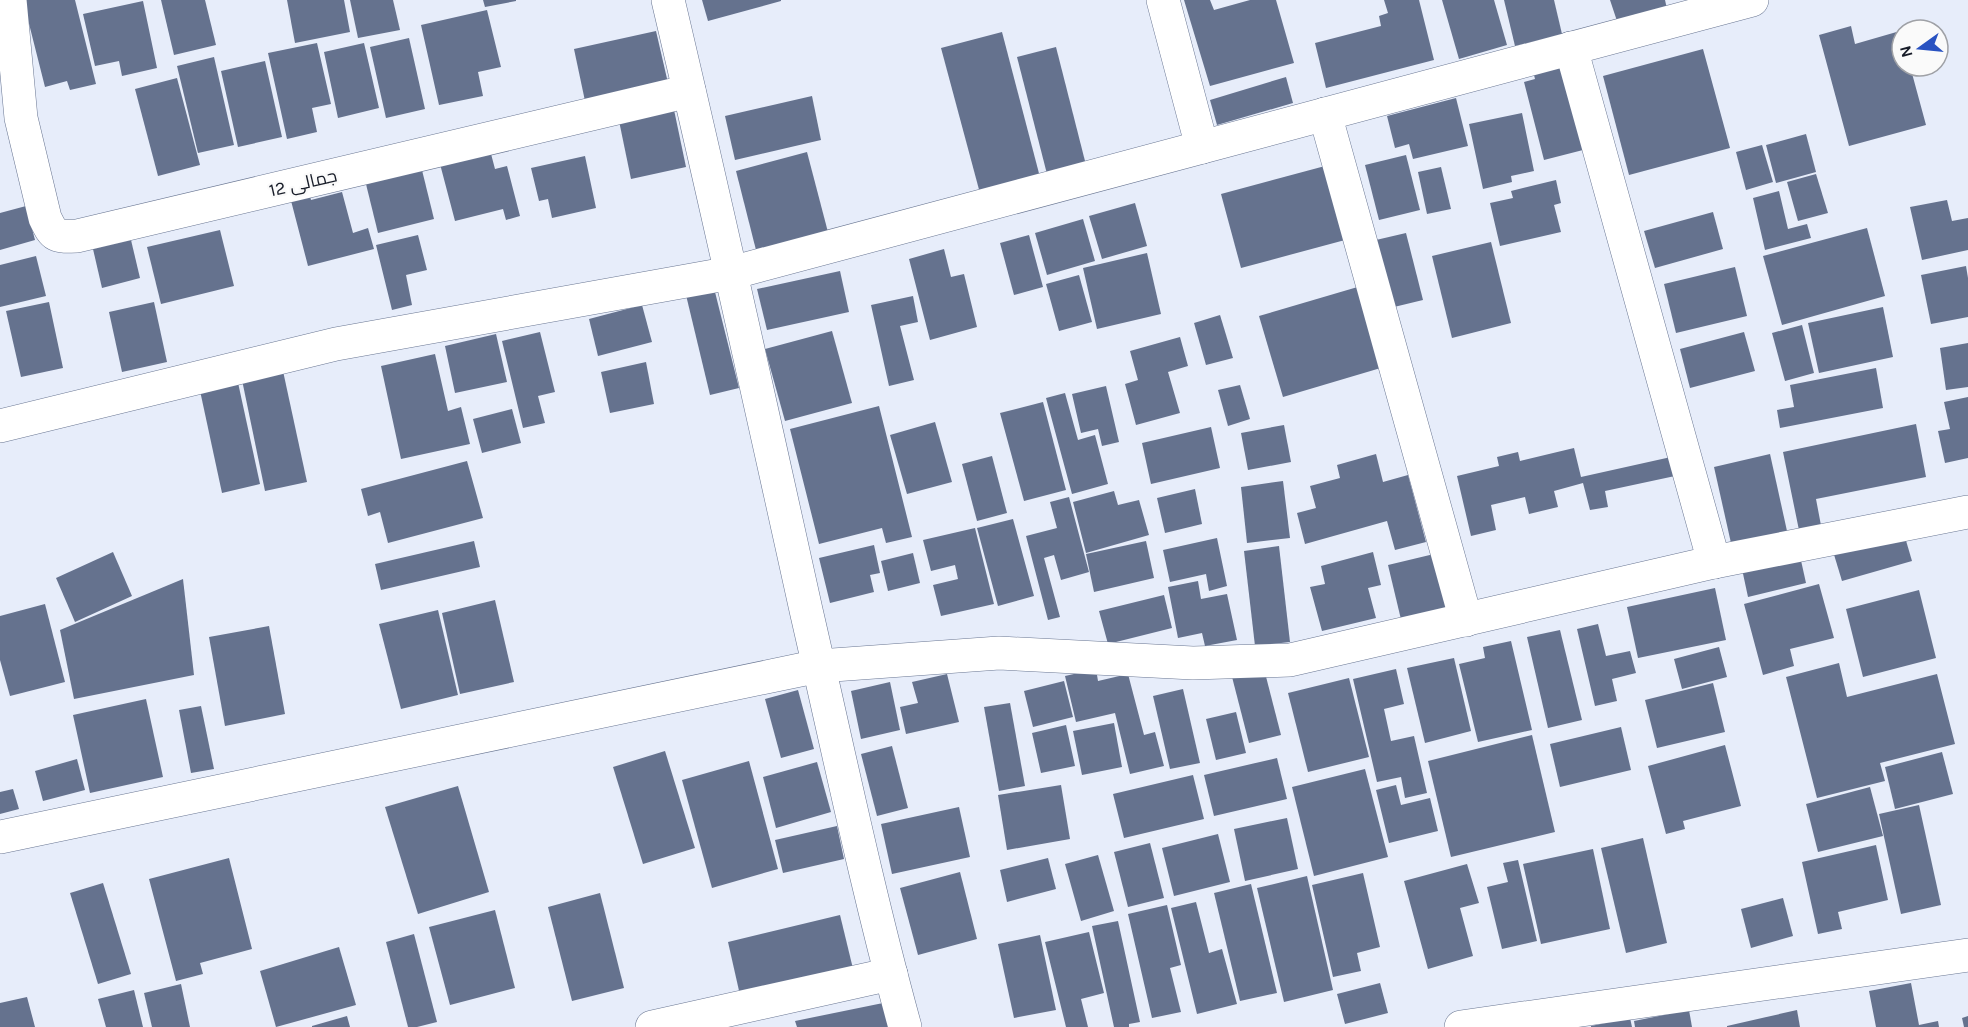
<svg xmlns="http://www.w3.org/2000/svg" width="1968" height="1027" viewBox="0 0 1968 1027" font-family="Karla,Cairo,sans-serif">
<rect width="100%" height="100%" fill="#e7edfa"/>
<g fill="#65728e">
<polygon points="23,0 75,0 96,84 70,90 67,81 45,87"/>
<polygon points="161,0 205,0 216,45 174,55"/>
<polygon points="287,0 344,0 350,32 295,43"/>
<polygon points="350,0 393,0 400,30 358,38"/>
<polygon points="483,0 516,0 516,1 485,7"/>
<polygon points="702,0 781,0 781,1 708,21"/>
<polygon points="1184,0 1210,0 1214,10 1250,0 1276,0 1294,63 1210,86"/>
<polygon points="1384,0 1419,0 1434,60 1326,88 1315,43 1381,26 1379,16 1388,13"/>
<polygon points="1442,0 1494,0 1507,45 1459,59"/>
<polygon points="1504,0 1554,0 1562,34 1515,46"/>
<polygon points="1610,0 1665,0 1667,9 1618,24"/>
<polygon points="143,1 157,68 122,76 119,61 95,66 83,14"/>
<polygon points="487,10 501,67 478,72 483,96 439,105 421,25"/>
<polygon points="1851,26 1855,44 1900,31 1902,39 1902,66 1910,66 1926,125 1849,146 1819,35"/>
<polygon points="656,31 668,83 585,101 574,49"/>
<polygon points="1002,32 1041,181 981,197 941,48"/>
<polygon points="409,38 425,109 386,118 370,47"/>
<polygon points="317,43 331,104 312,108 317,132 287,139 268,53"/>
<polygon points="364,43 379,108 338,118 324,52"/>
<polygon points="1056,47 1086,165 1047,174 1017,57"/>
<polygon points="1703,49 1730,148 1629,175 1603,76"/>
<polygon points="214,57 234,145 198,153 177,66"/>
<polygon points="1561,60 1583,150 1544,160 1524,82 1535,79 1532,67"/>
<polygon points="265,61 282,137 238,147 221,71"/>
<polygon points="1286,77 1293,103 1217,125 1210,100"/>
<polygon points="177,78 200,165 158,176 135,89"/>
<polygon points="812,96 821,140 735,160 725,116"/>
<polygon points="1456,98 1468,146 1413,159 1409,144 1395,148 1387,116"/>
<polygon points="673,105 686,167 631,179 618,116"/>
<polygon points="1522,113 1534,171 1511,176 1512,182 1483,189 1469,124"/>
<polygon points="1806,134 1816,172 1776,183 1766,145"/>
<polygon points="1762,145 1773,182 1746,190 1736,152"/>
<polygon points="490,150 495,169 507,166 520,216 506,220 503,209 455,221 440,164"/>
<polygon points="807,152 829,236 757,254 736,171"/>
<polygon points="1406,155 1420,210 1379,220 1365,165"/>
<polygon points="585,156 596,208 552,218 548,199 539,201 531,168"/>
<polygon points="421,166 434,219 378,233 365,180"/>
<polygon points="1325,166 1345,240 1241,268 1221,194"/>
<polygon points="1441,167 1451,209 1427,214 1418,172"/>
<polygon points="1816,174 1828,213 1798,221 1787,182"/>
<polygon points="1556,180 1561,203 1554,205 1561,232 1500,246 1490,203 1513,198 1511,191"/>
<polygon points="308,188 311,200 342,192 353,233 368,228 374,249 308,266 289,193"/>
<polygon points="1779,191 1788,229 1807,224 1811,238 1765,250 1753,198"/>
<polygon points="1947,200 1952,221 1968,218 1968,250 1922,260 1910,207"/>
<polygon points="1135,203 1147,246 1102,259 1089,216"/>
<polygon points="26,206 35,240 0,250 0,213"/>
<polygon points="1713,212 1723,249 1655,268 1644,231"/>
<polygon points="1083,219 1095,261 1047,275 1035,233"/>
<polygon points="1867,228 1885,296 1782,325 1763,256"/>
<polygon points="220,230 234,286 161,304 147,247"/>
<polygon points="1406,233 1423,300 1394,307 1376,240"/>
<polygon points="418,235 427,270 406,275 412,305 392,310 376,245"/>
<polygon points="1029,235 1043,287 1014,295 1000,243"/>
<polygon points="131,240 140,278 102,288 93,249"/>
<polygon points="1491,242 1511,323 1452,338 1432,256"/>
<polygon points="944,249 951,277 964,274 977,327 930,340 909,259"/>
<polygon points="1147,253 1161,314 1097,329 1083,268"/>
<polygon points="36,256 46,296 0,307 0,265"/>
<polygon points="1966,266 1968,278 1968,317 1931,324 1921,275"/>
<polygon points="1735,267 1747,316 1676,333 1664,284"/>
<polygon points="840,271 849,312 767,330 757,289"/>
<polygon points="1079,275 1092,322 1059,331 1046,284"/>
<polygon points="1361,286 1384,367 1283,397 1259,316"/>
<polygon points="714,288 739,388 710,395 686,295"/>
<polygon points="913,296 918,322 900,326 914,380 889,386 871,305"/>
<polygon points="49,302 63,368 21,377 6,311"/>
<polygon points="154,302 167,362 122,372 109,312"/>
<polygon points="642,305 652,342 598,356 589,319"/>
<polygon points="1883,307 1893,357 1819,373 1808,323"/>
<polygon points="1220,315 1233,358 1206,365 1194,323"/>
<polygon points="1802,325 1814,373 1785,381 1772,333"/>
<polygon points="832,331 852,403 785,421 765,349"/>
<polygon points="540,332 555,392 538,396 545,423 523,428 502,341"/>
<polygon points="1744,332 1755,371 1690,388 1680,349"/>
<polygon points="496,334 507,382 455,393 445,346"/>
<polygon points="1180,337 1188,366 1168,372 1180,413 1136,425 1125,384 1138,380 1130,351"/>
<polygon points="1968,343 1968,387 1946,390 1940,348"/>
<polygon points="435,354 448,411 461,407 470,444 401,459 381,366"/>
<polygon points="646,362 654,404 610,413 601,372"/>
<polygon points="1876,368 1883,408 1780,428 1777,410 1794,407 1790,385"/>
<polygon points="283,371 307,482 265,491 242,380"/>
<polygon points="237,378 260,484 222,493 199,386"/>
<polygon points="1240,385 1250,419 1228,426 1218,390"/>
<polygon points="1106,386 1119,442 1102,446 1098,429 1081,433 1072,394"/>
<polygon points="1065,393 1078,440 1095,435 1108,484 1072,494 1046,398"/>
<polygon points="1968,397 1968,458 1945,463 1938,431 1950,429 1944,402"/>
<polygon points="1043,402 1066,490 1024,501 1000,413"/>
<polygon points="879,406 912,537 886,543 882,528 819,544 790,429"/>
<polygon points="512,409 521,443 482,453 473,419"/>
<polygon points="935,422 952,482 907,494 890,435"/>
<polygon points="1916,424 1926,477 1816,499 1823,536 1801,540 1783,452"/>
<polygon points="1284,425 1291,462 1248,470 1241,433"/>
<polygon points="1211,427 1220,468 1151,484 1142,443"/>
<polygon points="1574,448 1581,477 1671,457 1675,476 1605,491 1608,507 1590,510 1583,483 1554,491 1558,507 1529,514 1525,497 1491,505 1496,530 1471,536 1457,476 1499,466 1497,457 1518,452 1520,461"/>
<polygon points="1376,454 1383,482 1408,475 1426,542 1395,550 1387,521 1305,544 1297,513 1316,508 1310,486 1340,478 1337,465"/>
<polygon points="1770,454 1787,531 1731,543 1714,467"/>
<polygon points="992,456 1007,513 977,521 962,464"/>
<polygon points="467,461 483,518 388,543 380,512 368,516 361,489"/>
<polygon points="1283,481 1290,538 1247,543 1241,487"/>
<polygon points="1195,489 1202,524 1165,533 1157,498"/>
<polygon points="1114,491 1118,505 1139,500 1149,535 1086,553 1073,502"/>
<polygon points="1069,497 1089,572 1061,580 1054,555 1044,558 1060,617 1048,620 1026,536 1057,528 1050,502"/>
<polygon points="1013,519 1034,596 998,606 977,528"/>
<polygon points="1902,527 1912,561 1842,581 1832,548"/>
<polygon points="975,528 994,604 941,616 933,585 958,579 955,565 931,571 923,540"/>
<polygon points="1217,538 1227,586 1209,591 1206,574 1170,582 1163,550"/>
<polygon points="474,541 480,567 381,590 375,564"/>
<polygon points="1146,541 1154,578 1094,592 1086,554"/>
<polygon points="874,545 880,573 870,575 874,592 830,603 819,558"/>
<polygon points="1279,546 1290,642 1255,646 1244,551"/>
<polygon points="113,552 132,596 75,622 56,578"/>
<polygon points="1373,552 1381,585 1368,588 1376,618 1322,631 1310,587 1325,584 1321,566"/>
<polygon points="913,553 920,583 888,591 881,561"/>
<polygon points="1434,554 1450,621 1404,632 1388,565"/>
<polygon points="1800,556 1806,583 1748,597 1742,569"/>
<polygon points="183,579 194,675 74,699 60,630"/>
<polygon points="1198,581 1201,599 1227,594 1237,640 1205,646 1202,633 1178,638 1168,587"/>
<polygon points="1819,584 1834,638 1790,649 1794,666 1763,675 1744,604"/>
<polygon points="1715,588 1726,640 1638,658 1627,607"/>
<polygon points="1919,590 1936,658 1863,677 1846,609"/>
<polygon points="1164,595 1172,628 1108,644 1099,611"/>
<polygon points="495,600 514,682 460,694 442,613"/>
<polygon points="45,604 65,682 10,696 0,660 0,616"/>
<polygon points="438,610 458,695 401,709 379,624"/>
<polygon points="1598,624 1606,656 1630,651 1636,673 1612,679 1617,701 1595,706 1577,629"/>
<polygon points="269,626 285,714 225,726 209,637"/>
<polygon points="1560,630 1582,720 1548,728 1527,637"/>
<polygon points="1511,641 1532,730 1478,742 1459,664 1485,658 1483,647"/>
<polygon points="1719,647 1727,677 1682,689 1674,659"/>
<polygon points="1454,658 1471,731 1425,743 1407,668"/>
<polygon points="1839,663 1847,697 1937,674 1955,744 1880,763 1885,781 1817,798 1786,677"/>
<polygon points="1263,665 1281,735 1249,743 1231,673"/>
<polygon points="1096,669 1098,681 1128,674 1144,735 1155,732 1164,766 1130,774 1115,713 1076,722 1065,676"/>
<polygon points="1396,669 1404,704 1384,709 1391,741 1414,736 1427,793 1405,798 1401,777 1377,782 1353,679"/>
<polygon points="947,674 959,722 906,734 900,707 918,703 912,682"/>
<polygon points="1349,678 1369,757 1308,772 1288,693"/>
<polygon points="1064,681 1073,717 1033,727 1024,691"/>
<polygon points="890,682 900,730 861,739 851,691"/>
<polygon points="1713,683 1725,732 1657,748 1645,700"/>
<polygon points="1183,689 1200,763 1170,769 1153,696"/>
<polygon points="798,690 814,749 781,758 765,699"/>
<polygon points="146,699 163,777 90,793 73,715"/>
<polygon points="1010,703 1025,786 999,791 984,707"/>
<polygon points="201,706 214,769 191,773 179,710"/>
<polygon points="1236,712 1246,753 1216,760 1206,719"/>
<polygon points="1114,723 1122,767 1082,775 1073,731"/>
<polygon points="1066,725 1075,766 1041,773 1032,733"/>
<polygon points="1621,727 1631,770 1560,787 1550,744"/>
<polygon points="1532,735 1555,832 1451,857 1428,761"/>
<polygon points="1725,745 1741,806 1683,821 1685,829 1666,834 1648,766"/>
<polygon points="892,746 908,808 877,816 861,754"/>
<polygon points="665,751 695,848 643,864 613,767"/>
<polygon points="1942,752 1953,794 1895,809 1885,767"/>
<polygon points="1277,758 1287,799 1214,816 1204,775"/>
<polygon points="77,759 85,790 43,801 35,771"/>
<polygon points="749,761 778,869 712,888 682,780"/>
<polygon points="817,762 831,812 776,828 763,777"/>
<polygon points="1365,769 1388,857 1314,876 1292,787"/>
<polygon points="1193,775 1204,819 1124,838 1113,794"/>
<polygon points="1061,785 1070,839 1007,850 998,795"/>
<polygon points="1396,785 1401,805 1430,798 1438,831 1389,843 1376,790"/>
<polygon points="458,786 489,892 418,914 385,807"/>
<polygon points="1870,787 1883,836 1818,852 1806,804"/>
<polygon points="13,789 19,809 0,814 0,792"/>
<polygon points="1919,805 1941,905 1901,914 1879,814"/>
<polygon points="959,807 970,857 892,874 881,824"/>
<polygon points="1287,818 1298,869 1245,881 1234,829"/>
<polygon points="837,826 844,859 783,873 775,840"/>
<polygon points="1218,834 1230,882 1174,896 1162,848"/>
<polygon points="1643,838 1667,943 1626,953 1601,848"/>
<polygon points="1150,843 1164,898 1128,907 1114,852"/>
<polygon points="1876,845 1888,900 1838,912 1842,929 1818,934 1802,862"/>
<polygon points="1593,849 1610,929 1541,944 1523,864"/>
<polygon points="1098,855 1114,911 1081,921 1065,864"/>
<polygon points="229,858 252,949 200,963 203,974 176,981 149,879"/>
<polygon points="1048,858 1056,889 1007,902 1000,870"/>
<polygon points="1518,860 1537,941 1502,949 1487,887 1508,882 1503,863"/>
<polygon points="1467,864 1479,903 1460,908 1473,956 1428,969 1404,881"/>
<polygon points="960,872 977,939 918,955 900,888"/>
<polygon points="1363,873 1380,947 1357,953 1361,971 1333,977 1312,885"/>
<polygon points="1307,876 1333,990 1284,1002 1257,888"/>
<polygon points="103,883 131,974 98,984 70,893"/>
<polygon points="1251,884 1277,993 1240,1001 1214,893"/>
<polygon points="600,893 624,988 572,1001 548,907"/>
<polygon points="1783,898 1793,936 1751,948 1741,909"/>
<polygon points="1196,902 1209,953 1222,949 1237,1004 1197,1014 1171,908"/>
<polygon points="1167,905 1181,965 1170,968 1181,1012 1152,1018 1128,914"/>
<polygon points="495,910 515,988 450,1005 429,927"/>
<polygon points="840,915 855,977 742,1004 728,942"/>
<polygon points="1118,921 1140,1022 1129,1024 1129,1027 1114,1027 1092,926"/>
<polygon points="1089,932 1104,993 1081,999 1088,1027 1066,1027 1045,942"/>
<polygon points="414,934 437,1022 417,1027 408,1027 386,942"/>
<polygon points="1040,935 1056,1010 1014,1018 998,944"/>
<polygon points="339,947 356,1005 276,1027 260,971"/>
<polygon points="1380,983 1388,1013 1345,1024 1337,994"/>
<polygon points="1911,983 1919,1025 1938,1021 1939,1027 1876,1027 1869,991"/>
<polygon points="181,984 190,1027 152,1027 144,993"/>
<polygon points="134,990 143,1027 106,1027 98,999"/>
<polygon points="27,997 35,1027 0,1027 0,1003"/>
<polygon points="888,1002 893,1027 797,1027 795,1021"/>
<polygon points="1689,1010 1692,1027 1635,1027 1634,1021"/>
<polygon points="1797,1010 1800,1027 1727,1027 1727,1026"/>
<polygon points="347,1016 350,1027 312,1027 312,1026"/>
<polygon points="1968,1016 1968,1027 1964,1027 1962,1018"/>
<polygon points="1630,1018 1632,1027 1591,1027 1591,1026"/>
</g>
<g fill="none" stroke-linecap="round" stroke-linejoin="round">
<defs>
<g id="minor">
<path d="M10 0 21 118 45 218C54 237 56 237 77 236L689 91"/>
<path d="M668 0C716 203 761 406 806 610 838 749 867 889 905 1027"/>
<polyline points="1163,0 1202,147"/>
<polyline points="1571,48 1714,562"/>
<polyline points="1325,114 1466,620"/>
<polyline points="0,426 336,344 731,273 1752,0"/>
<polyline points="0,837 819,666 999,653 1193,663 1290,660 1714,562 1968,512"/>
<polyline points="652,1027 891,974"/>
<polyline points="1461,1027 1968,955"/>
</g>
</defs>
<use href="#minor" stroke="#6a7793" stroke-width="34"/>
<use href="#minor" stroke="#fff" stroke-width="33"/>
</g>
<g text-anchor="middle" stroke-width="4.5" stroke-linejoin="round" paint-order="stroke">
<g font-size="18" fill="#171c28" stroke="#fafafa">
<text transform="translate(303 183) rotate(-13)" y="6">جمالی 12</text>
</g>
</g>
<g transform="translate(1920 48) rotate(255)"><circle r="28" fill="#fafafa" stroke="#9fa1a6" stroke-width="1.5"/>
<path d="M0-4.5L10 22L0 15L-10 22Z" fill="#2952c1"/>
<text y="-9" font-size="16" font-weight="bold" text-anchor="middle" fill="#171c28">N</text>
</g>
</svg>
